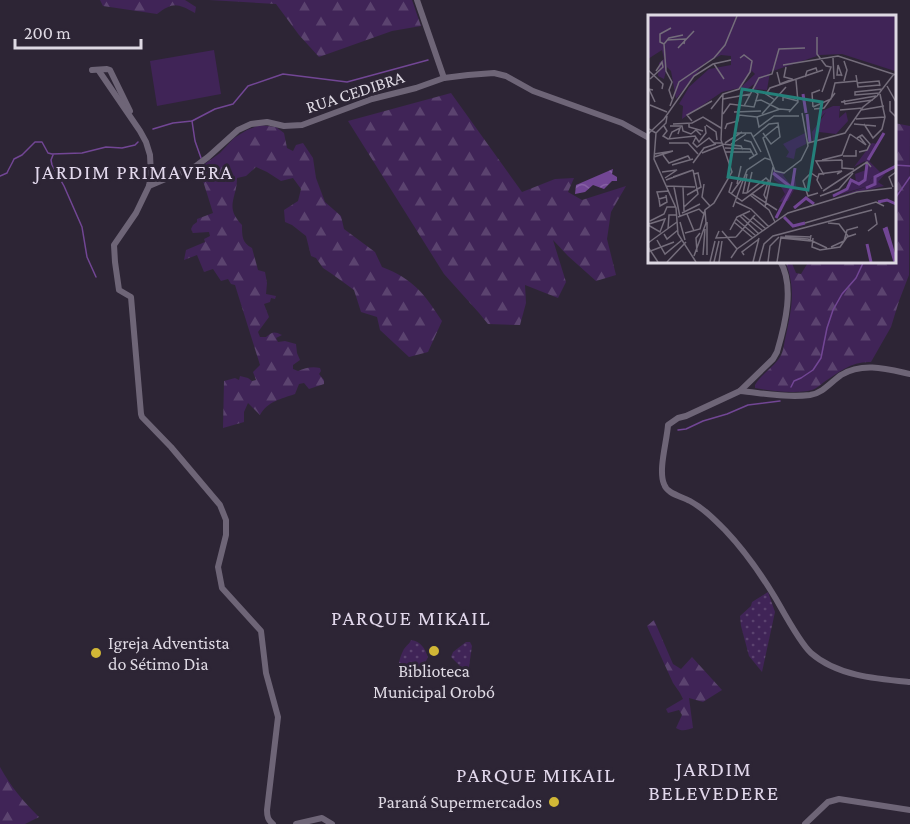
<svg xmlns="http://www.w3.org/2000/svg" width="910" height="824" viewBox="0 0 910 824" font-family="'Crimson Pro',serif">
<defs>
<pattern id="forest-firs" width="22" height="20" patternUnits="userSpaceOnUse" patternTransform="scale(1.5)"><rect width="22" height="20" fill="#402457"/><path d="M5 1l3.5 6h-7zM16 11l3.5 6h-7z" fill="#5b436f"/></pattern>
<pattern id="park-dots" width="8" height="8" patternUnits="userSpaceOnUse" patternTransform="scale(1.5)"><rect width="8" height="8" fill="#402457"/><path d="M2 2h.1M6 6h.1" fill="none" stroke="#5b436f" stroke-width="1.8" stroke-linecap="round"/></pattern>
<pattern id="water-waves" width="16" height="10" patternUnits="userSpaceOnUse" patternTransform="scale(1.5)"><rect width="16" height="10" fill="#724695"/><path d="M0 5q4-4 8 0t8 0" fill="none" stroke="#8660a4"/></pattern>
</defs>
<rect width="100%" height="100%" fill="#2d2535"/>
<polygon fill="#402457" points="214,50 221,94 157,106 150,61"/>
<g fill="url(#forest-firs)">
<path d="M100 0H185L196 7 195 13C177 3 173 2 157 14L103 6Z"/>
<polygon points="209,0 412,0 421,26 392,31 319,57 299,35 276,4"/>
<polygon points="451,93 522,192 555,179 574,178 568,192 582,200 626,186 611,212 607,239 616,275 596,281 568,256 553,240 566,282 558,298 525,285 526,303 520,325 488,324 479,313 444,274 348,121"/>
<path d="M894 123 910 126 909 275 899 301 891 327 871 362C852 361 839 372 824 382 820 385 816 389 812 390 796 394 771 391 755 388V385C761 374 773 368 780 357 784 351 784 342 786 335 792 307 796 288 785 261H791L796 273 801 274 809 261H894V184L895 182 894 181Z"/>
<path d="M260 125 276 127 284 133 287 148 293 151 296 145 303 143 313 158 316 178 325 202 341 216 344 229 375 252 382 267C413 279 424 293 442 321L428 352 409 357 380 330 377 317 361 312 354 290 332 274 323 268 316 258 311 256 306 236 292 225 285 222 284 210 298 201 301 189 293 178 281 181 267 172 256 167 246 176 237 178C237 199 224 206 242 225 242 236 242 243 252 248L258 270 265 272 267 283 266 294 276 296 275 299 271 298 270 302 264 304 269 317 258 332 260 337H266C272 332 274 331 282 335L276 338 278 342 285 341 296 344 297 353 300 360 293 365V369L298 371C305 368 312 366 320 368L321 371 319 374 324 380V384L309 389 304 383 299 384 295 394C281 399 268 401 260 415L248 403 244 412V422L223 428 224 381 235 378 239 380 240 376 248 378 252 381 256 380 253 372 260 365 235 285 231 284 228 279 221 281 213 269 204 272 197 255 184 260 186 250 205 242 204 239 210 236 209 232 193 233 191 229 193 225 197 222V219L213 213 199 168 220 153 234 138 247 130Z"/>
<path d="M654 620 673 664 681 669 692 657 722 690 703 702 689 698 693 728C687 730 682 732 676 728L682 715 679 710 668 713 666 709 683 699 680 693 673 683 647 626Z"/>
<path d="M0 767C11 787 23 801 39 817L25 824H0Z"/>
</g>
<g fill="url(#park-dots)">
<polygon points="768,592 775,612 762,672 749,656 741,626 740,616 751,606 752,602"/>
<path d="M411 640C421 641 425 649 428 657L422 669 399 670C398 664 400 657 403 651 405 646 409 645 411 640Z"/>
<polygon points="466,642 470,642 472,646 469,667 467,670 460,666 451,657 453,652"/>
</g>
<polygon fill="url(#water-waves)" points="613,169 612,174 617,177 617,181 612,181 604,189 593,185 585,192 575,194 576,185"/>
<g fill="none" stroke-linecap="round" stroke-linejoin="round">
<g stroke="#724695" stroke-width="1.5">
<polyline points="192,121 195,141 201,158"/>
<polyline points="153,129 173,123 192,121 215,109 233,104 248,86 283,74 347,82 428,60"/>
<polyline points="53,155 51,160 52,165 64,186 82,227 87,257 96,277"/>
<polyline points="894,165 910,166"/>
<path d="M0 176 7 173C9 168 12 164 14 159L22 155 35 142H42L48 153 52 154 82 153 106 147 122 148 135 145 138 142"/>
<polyline points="894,200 910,177"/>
<polyline points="791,387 794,381 801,378 813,370 821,358 827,328 833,310 842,294 856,278 864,261"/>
<polyline points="678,430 686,429 703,421 727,414 748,405 780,401"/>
</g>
<g stroke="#6e6577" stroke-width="6">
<polyline points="417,0 444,78"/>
<polyline points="92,70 107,69 110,70 130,111"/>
<path d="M99 71 140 131 146 142 150 155 151 175 149 186 136 213 114 245 115 262 119 290 131 297 141 414 142 417 171 447 220 505 226 520V535L218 567 222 588 261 631 266 673 278 717 267 810C267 817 268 820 273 824"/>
<polyline points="149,186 196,166 208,157 238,130 251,124 267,122 284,126 302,125 372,99 416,88 444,78 468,75 494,73 506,76 533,91 622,123 649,138"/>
<path d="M780 261C795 286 785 325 777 352L773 359 740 391 686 416 678 418 668 425C667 441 658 470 664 484 667 494 681 496 690 501 703 508 714 519 725 530 745 551 761 574 776 599 784 613 800 643 811 653 837 676 877 679 910 682"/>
<path d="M740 391C762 393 787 398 810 395 823 393 831 382 841 375 863 362 887 369 910 374"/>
<polyline points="296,824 322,818 332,824"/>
<polyline points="805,824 828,802 839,799 910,810"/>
</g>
</g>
<g fill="#d1b736" stroke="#2d2535" stroke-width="2">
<circle cx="434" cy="651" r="6"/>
<circle cx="96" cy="653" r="6"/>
<circle cx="554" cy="802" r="6"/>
</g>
<g text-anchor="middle" stroke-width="6" stroke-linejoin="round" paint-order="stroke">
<g font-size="18" fill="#ded9e3" stroke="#2d2535">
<text transform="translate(355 92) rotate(-18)" y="6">RUA CEDIBRA</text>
</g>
<g font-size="18" fill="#ded9e3" stroke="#2d2535" text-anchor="start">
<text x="108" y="649">Igreja Adventista<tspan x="108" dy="21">do Sétimo Dia</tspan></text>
<text x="434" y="677" text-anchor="middle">Biblioteca<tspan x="434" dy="21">Municipal Orobó</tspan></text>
<text x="542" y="808" text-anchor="end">Paraná Supermercados</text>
</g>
<g font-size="21" letter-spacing="1.5" fill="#e2d8ec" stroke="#2d2535">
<text x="134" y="179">JARDIM PRIMAVERA</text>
<text x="411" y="625">PARQUE MIKAIL</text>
<text x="714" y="776">JARDIM<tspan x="714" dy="24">BELEVEDERE</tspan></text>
<text x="536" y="782">PARQUE MIKAIL</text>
</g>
</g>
<g transform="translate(648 15)">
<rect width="248" height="248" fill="#2d2535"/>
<path d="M0 1H247V56L194 39 172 40 122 57 119 75 104 74 106 69 94 78 93 72 107 59 104 56 91 73 74 77 34 104 35 91 31 89 41 72 61 54 83 50V41L73 40 57 48 28 84 23 56 19 52 16 64 10 61 11 48 16 44 14 35 0 44ZM185 91H192L191 103 198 97 200 106 188 119 171 117 165 127 164 117 178 97 170 105 172 97ZM157 118 158 129 148 134 146 144 138 142 141 137 135 129ZM243 152 230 167 236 171 186 183 220 171 223 164ZM125 154 138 158 135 160 142 169 147 162 148 171 140 186 131 187 137 179 133 172 138 173 126 165Z" fill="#402457"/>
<path d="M224 128 230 129 221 146 233 158 223 164 220 171 183 182 199 173 202 167H208L207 159 218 155 217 146 206 152Z" fill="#402457"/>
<path fill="none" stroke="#724695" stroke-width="3" d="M155 79 158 98M159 99 162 127M220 145 236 118M125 158 144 173M218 173 227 169V162L248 151M185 181 199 174 203 165 211 169 217 165 219 149M230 187 239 185 248 189M146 193 158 183 166 189M136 202 145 211 157 208M128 203 144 172 147 153M238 212 246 240M236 213 247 245M237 213 247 247M219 229 223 247"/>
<path fill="none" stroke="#746d7b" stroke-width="1.5" d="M169 22V39L178 51M19 25 37 24 36 29M16 29 12 27V19L23 13M30 33 46 16M185 43 186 64M66 49 76 64M135 50 190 41 248 60M138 52 136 62 144 64M0 55 15 69 14 74M129 57 132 69 145 64M194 60H189L190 50 194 61M208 60 210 72 232 70M157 62 159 56 168 53 169 56M2 64 15 52 14 47 8 56M196 66 199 55 196 46M209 68 231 66 232 71M239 71 248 87M5 75 1 74 7 87M174 77 183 52 178 51M232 78 207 80V77L235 74M24 84 21 75 24 67 18 56 16 29 21 23 35 20M75 84 103 79M127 85 118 79 122 73 175 55M196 85 197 89 225 85M107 86 113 85 131 94M135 86V82L150 86M242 86V96L248 102M193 87 228 81M2 90 19 97M22 91 31 67 66 43 77 30 89 1M96 91 111 63 124 59 131 34 157 33M165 92 183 84 187 68 209 66M165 92 164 78 172 75M63 94 75 79M166 94 176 93 187 78M192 95 215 93M213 95 236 91M86 97 113 96M141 97 150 87 148 65M75 99 82 89 106 92 110 79 104 74M114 99 138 72M109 102 111 112 126 101H151M208 104 237 102M44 106 39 100 64 86M41 108V112L55 116M25 109 44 108 55 102 73 113M206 109 228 111M216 109 225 123 234 114 237 102 232 79M58 110 68 117 69 125M16 111 19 116 15 121 20 124 47 121 51 127 58 118 57 111M22 111H34L35 116 43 119 48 115 53 120M1 114 8 118 6 144 28 193 30 219 48 247M77 114 79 109 90 106 91 100 109 102 132 94 143 95M8 118 18 108 19 101M86 118H103L113 137M0 119 16 104 46 61 65 49 83 45M202 119 218 130 211 121M48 122 45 128 49 132 61 123 66 128H74M105 122 121 109 130 108 132 122 123 129 115 118M209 123 214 120 222 129 219 135 211 137M21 124 24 117 32 113 30 119M96 125 103 127 109 139 101 144M21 128H40L50 139M77 128 94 117M160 128 197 118 215 92 229 81 246 59M74 129 93 131 95 135M83 129 98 119M77 133 102 134 106 141M77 137H104M54 138 74 130M6 139 25 136M15 140 21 148 40 141 42 144M195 141H208V135M6 142 25 136M123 145 115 123 130 111M174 145 194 140 202 119M194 145V153L206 154M45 148 56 133 68 129M24 150 45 144M14 157 29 155 17 163M176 160 168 146 194 145M25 162 42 156M169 162 163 158 155 166 160 181 170 178M18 165 45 155M84 167 81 177 94 186 121 166M56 169 54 182 62 191M89 169 93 151M18 171 47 172M26 172 32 202M35 172 36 196M245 172 241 162 248 157M174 174 169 165 171 159 194 156 189 159M175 176 219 147 223 152M99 178 118 163 121 166M99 178H95L99 159M99 178 104 157M83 179 94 164M104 179 129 195M39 180 53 172 50 158 46 159M102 180 121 195 127 207M172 181 191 174 205 158M18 182 11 184 9 177 21 176M11 184 12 191 19 187 18 180M118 184 116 180 120 167M88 187 103 194 121 212M36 192 50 179 45 155M85 192 99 155 117 143 123 145 127 156 136 158 153 145 160 131 154 98M117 192 125 152M34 198 52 189M39 199 46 216M95 200 115 216M92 201 111 219M30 202 51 194 56 199M104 202 118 214M17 204 12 217 0 210 1 209ZM88 204 108 221M2 206 16 199 19 192H28M32 207 37 225M59 207V240M86 207 105 223M157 208 228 187 236 191M180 208 191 209 200 221M20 214 21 200H28M82 215 89 202 102 196M71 216 68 223 88 222M74 216 89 234M220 216 229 209 227 198M37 218 52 214 57 195 66 188 84 157 73 125 75 79 91 74 102 57 104 46 96 40 92 43M16 219 19 224 30 215M137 221 163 222M88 222 107 200M133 223 162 226 163 220M165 223 164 232 172 235 192 232 199 222 208 219M9 225 17 239 34 225M0 228 29 207M0 232 10 247M183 232 196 226 199 215 210 212M0 237 26 227M49 237 48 223 52 218M55 240 57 214M96 240 94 237 111 224M46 241 58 208 57 195M83 243 89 234 140 198 209 177 244 173M19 247 38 227M62 247 67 226M66 247 71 226M71 247 74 226M105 247 111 223M111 247 116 229 125 221 224 195M120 247 122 231 131 222M129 247 133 222 160 224 179 233"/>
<path fill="#24807a" fill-opacity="0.15" stroke="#24807a" stroke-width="3" d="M94 74 174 87 160 175 80 162Z"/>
<rect width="248" height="248" fill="none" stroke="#ded9e3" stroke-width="3"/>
</g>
<path d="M15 39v9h126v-9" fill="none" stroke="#ded9e3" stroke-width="3"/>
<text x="24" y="39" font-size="18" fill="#ded9e3" stroke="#2d2535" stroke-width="4.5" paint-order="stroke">200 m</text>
</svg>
